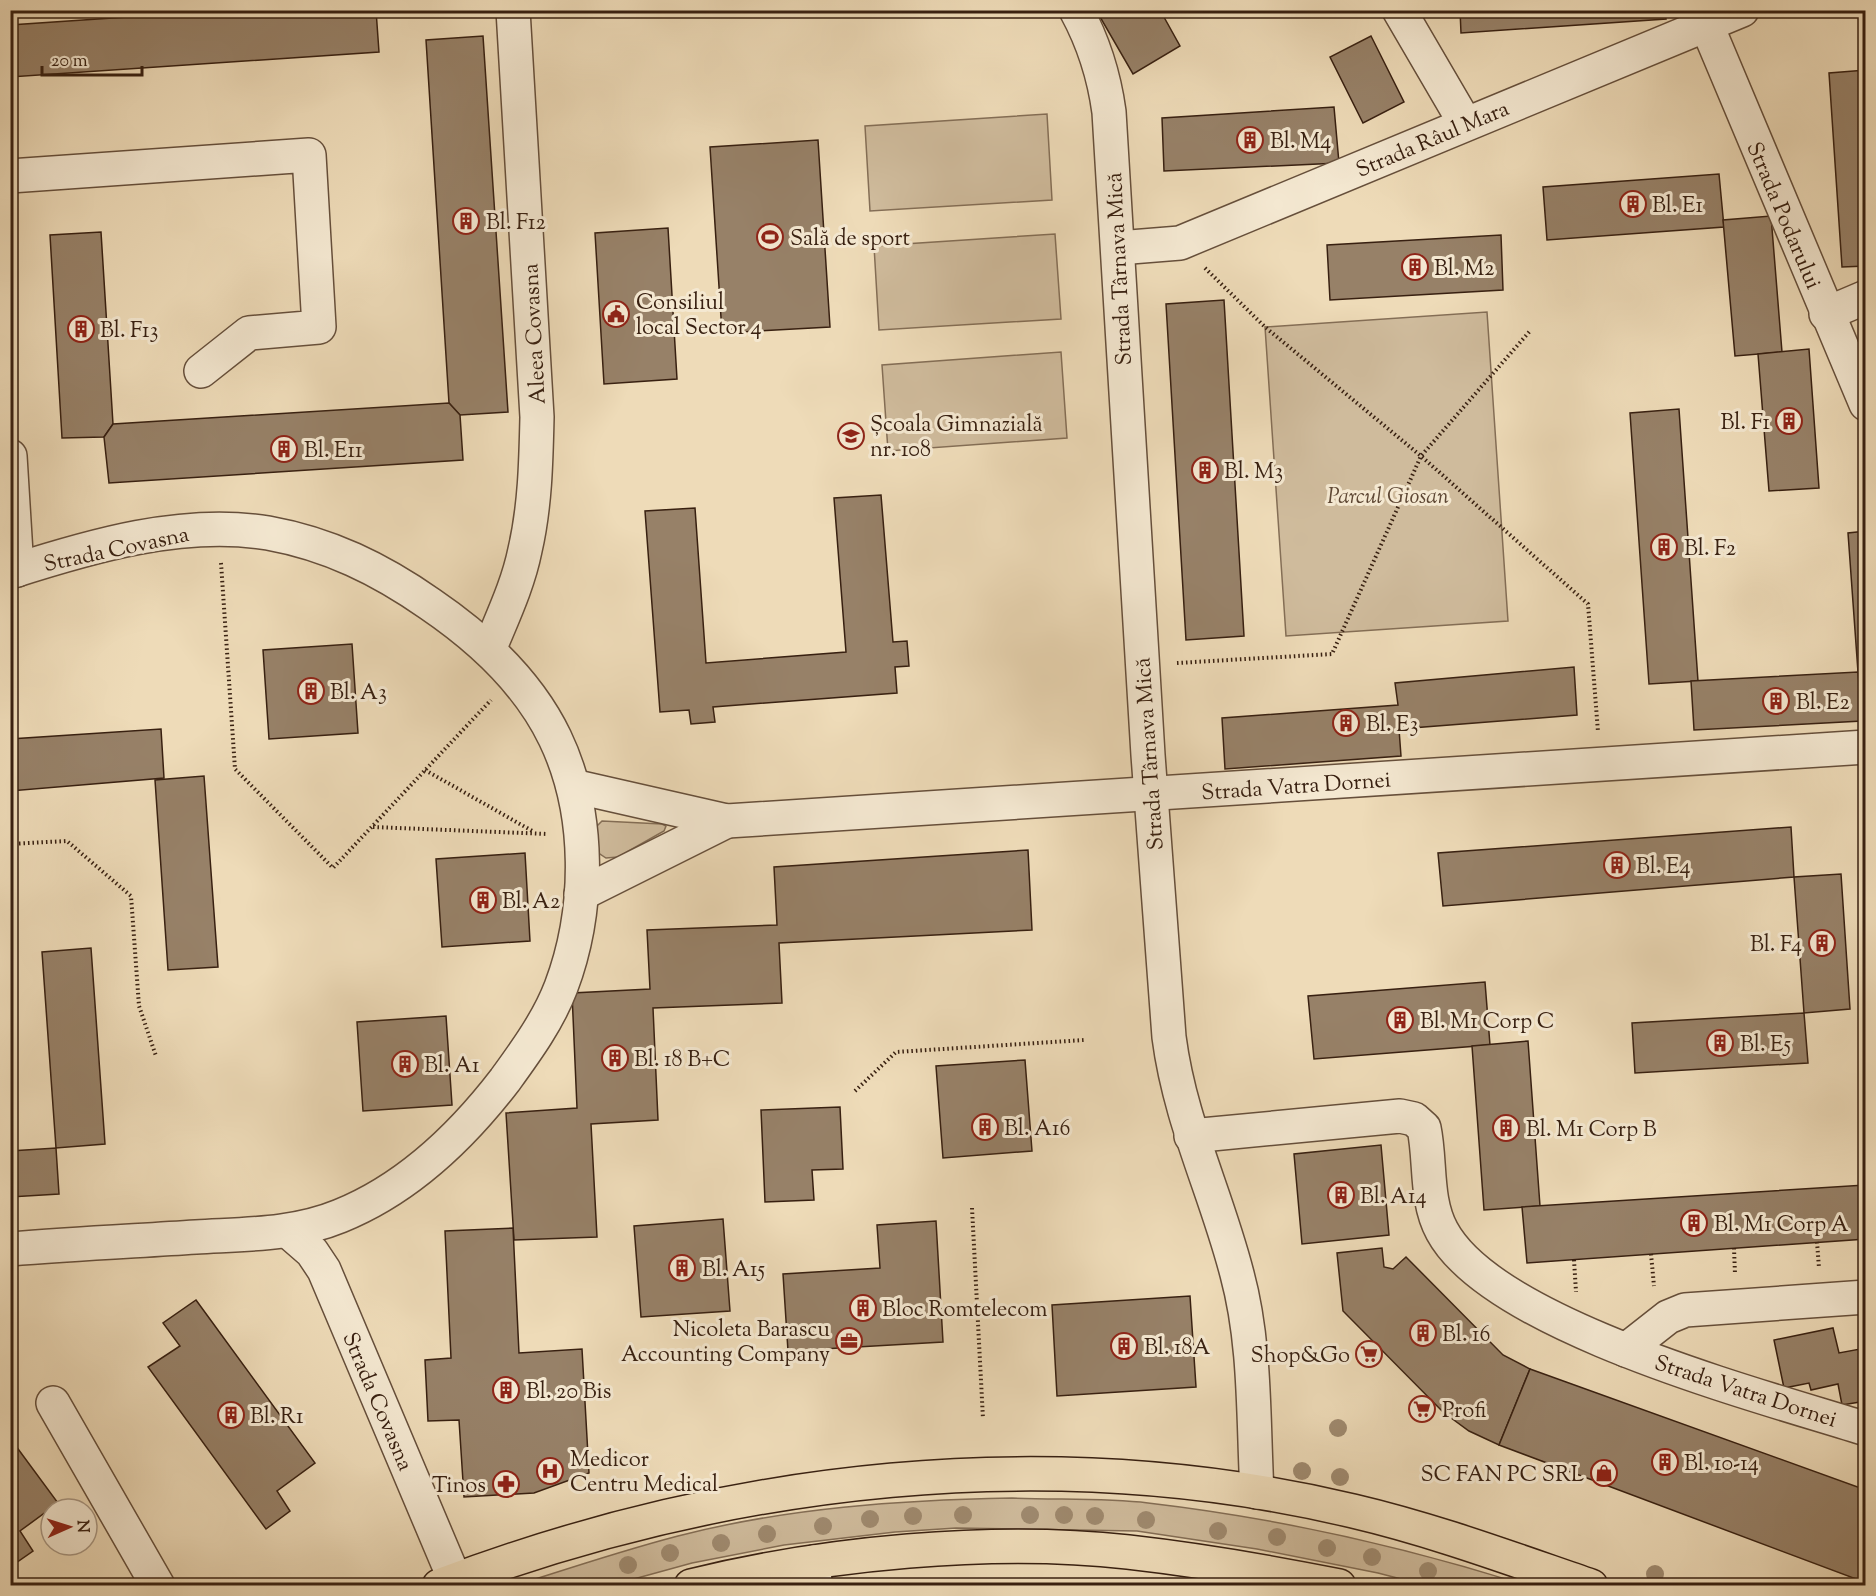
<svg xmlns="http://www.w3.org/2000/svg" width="1876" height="1596" viewBox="0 0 1876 1596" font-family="'Sorts Mill Goudy',serif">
<rect width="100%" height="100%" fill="#eedbb8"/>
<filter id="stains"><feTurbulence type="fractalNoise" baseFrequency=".00333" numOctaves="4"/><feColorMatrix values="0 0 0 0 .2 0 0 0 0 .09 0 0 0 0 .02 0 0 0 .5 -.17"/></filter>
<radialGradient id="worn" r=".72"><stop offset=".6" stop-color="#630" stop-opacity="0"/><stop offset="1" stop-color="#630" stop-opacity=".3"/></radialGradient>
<g fill="#cfbb9c" stroke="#846e56" stroke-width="1.5">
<polygon points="1047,114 1052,200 870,211 865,126"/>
<polygon points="1055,234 1061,319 879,330 874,246"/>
<polygon points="1487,312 1508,621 1286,636 1265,327"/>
<polygon points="1061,352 1067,438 888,451 882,365"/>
<polygon points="602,821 662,824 666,826 664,831 618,857 606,858 597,852 594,829"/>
<path d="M1012 1498C1057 1500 1104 1498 1148 1503 1277 1518 1402 1546 1525 1585H1424L1378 1573 1257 1549 1137 1531 956 1528 895 1532 784 1545 692 1563 612 1585H517C570 1568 624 1550 678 1536 786 1508 900 1500 1012 1498Z"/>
</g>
<g fill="#978168" stroke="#382011" stroke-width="1.5">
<polygon points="230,10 376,10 379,52 10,77 10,25"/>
<polygon points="1096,10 1160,10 1180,46 1133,74"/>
<polygon points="1460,10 1665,10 1666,19 1461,33"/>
<polygon points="483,36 508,412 460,415 449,403 426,40"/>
<polygon points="1371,36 1404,102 1363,123 1330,57"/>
<polygon points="1866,70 1866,266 1842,267 1829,73"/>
<polygon points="1334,107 1339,163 1164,171 1162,118"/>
<polygon points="818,140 830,327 722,333 710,147"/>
<polygon points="1719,174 1724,227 1547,240 1543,187"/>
<polygon points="1771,216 1782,352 1735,356 1723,220"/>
<polygon points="668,228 677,379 604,384 595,233"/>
<polygon points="101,232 113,424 104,437 62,438 50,235"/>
<polygon points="1501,235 1503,290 1330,300 1327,245"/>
<polygon points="1224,300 1244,636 1186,640 1166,304"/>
<polygon points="1809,349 1819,488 1769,491 1758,354"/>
<polygon points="449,403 460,415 463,460 109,483 104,437 113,424"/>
<polygon points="1679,409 1698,681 1649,684 1630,413"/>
<polygon points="881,495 893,642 907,641 909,666 895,667 897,693 713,707 715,722 691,724 689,710 660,712 645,511 695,508 706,663 846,652 834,498"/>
<polygon points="1866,531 1866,672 1858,672 1848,533"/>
<polygon points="352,644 358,733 269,739 263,650"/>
<polygon points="1574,667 1577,715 1399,729 1401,756 1225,769 1222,718 1398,705 1395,683"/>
<polygon points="1858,672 1862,721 1694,730 1691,681"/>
<polygon points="161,729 164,778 10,791 10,739"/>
<polygon points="204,776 218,967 168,970 155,780"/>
<polygon points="1791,827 1794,877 1443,906 1438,853"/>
<polygon points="1028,850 1032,930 779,943 782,1003 653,1008 658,1120 591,1124 597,1237 514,1240 506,1113 577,1108 572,993 650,989 647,930 777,925 774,867"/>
<polygon points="525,853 530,941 442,947 436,859"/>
<polygon points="1841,874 1850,1009 1804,1013 1794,877"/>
<polygon points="91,948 105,1144 56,1148 42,952"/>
<polygon points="1485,982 1490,1045 1314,1059 1308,996"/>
<polygon points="1804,1013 1808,1063 1635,1073 1632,1023"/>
<polygon points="446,1016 452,1105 363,1111 357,1022"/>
<polygon points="1528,1041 1540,1206 1484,1210 1472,1046"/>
<polygon points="1025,1060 1032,1151 943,1158 936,1066"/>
<polygon points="840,1107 843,1169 812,1170 814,1200 765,1202 761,1110"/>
<polygon points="1381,1145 1389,1235 1302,1244 1294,1154"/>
<polygon points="56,1148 59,1194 10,1197 10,1151"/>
<polygon points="1865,1185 1866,1239 1527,1263 1522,1207"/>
<polygon points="723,1219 730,1311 641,1317 634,1226"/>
<polygon points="936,1221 943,1342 788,1351 783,1274 880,1268 877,1225"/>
<polygon points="513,1228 519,1353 582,1349 589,1473 534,1493 464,1497 459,1420 428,1421 425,1360 451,1358 445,1231"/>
<polygon points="1382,1248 1384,1267 1393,1269 1406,1257 1503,1355 1530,1369 1499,1445 1469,1431 1443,1412 1343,1311 1337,1253"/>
<polygon points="1190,1296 1196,1387 1057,1396 1052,1305"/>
<polygon points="196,1300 315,1463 277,1491 290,1511 266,1529 148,1367 180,1346 163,1323"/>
<polygon points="1833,1328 1839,1353 1860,1349 1866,1376 1866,1401 1842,1405 1838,1384 1811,1390 1809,1383 1784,1388 1774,1340"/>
<polygon points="1530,1369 1866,1490 1864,1582 1499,1445"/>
<polygon points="10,1438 58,1503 20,1531 33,1551 10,1567"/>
</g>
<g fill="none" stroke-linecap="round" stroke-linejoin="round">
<defs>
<g id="minor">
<path d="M1076 10C1094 43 1104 75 1109 112L1148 755 1169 1037C1180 1122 1216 1192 1237 1274 1256 1344 1253 1419 1257 1492"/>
<polyline points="1399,10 1465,123"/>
<polyline points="1707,26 1866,404"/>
<polyline points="10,176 309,155 319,327 249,333 201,371"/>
<polyline points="1118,248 1180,243 1742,10"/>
<polyline points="1826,314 1866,297"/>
<polyline points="10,456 17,570"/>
<path d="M10 572C91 546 183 519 268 533 329 544 380 569 430 604 480 638 528 682 555 738 591 813 590 910 561 987 548 1021 526 1051 505 1080 462 1136 407 1189 340 1216 294 1235 245 1234 196 1237 134 1241 72 1244 10 1249"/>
<path d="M489 650C502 618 518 585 525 550 535 507 536 462 537 417L513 10"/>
<polyline points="573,786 727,821 1866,747"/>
<polyline points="581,894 727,821"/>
<path d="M1191 1136 1400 1116 1414 1119 1424 1128C1431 1161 1425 1200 1442 1231 1493 1326 1762 1396 1866 1429"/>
<polyline points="289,1232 312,1252 324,1270 455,1580"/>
<polyline points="1626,1350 1668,1317 1685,1310 1866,1297"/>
<polyline points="53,1403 158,1586"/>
<polyline points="814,1562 815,1586"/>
</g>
<g id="major">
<path d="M439 1586C729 1476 1050 1439 1353 1511 1434 1530 1512 1559 1591 1586"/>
<path d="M691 1586C824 1553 992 1537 1128 1552 1199 1560 1269 1572 1339 1586"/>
</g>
</defs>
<use href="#minor" stroke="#664f3b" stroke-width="36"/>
<use href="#major" stroke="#382011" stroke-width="36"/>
<g stroke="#382011" stroke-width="4" stroke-dasharray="1.5 3" stroke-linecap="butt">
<polyline points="1205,268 1265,327 1421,456 1588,604 1598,732"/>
<polyline points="221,563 235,769 333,868 491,700"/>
<polyline points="1177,663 1332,654 1421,456 1530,331"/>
<polyline points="425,770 534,832"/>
<polyline points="373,827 548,834"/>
<polyline points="10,844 67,841 131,896 139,1006 156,1056"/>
<polyline points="855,1091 896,1052 1084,1040"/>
<polyline points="972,1208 983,1419"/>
<polyline points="1817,1242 1819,1268"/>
<polyline points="1734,1248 1735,1274"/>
<polyline points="1651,1254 1654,1286"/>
<polyline points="1574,1260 1576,1292"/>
</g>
<use href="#minor" stroke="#f4e8d1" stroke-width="33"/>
<use href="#major" stroke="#eedbb8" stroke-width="33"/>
</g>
<g fill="#9f8a6f">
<circle cx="1338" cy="1428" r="9"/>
<circle cx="1302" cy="1471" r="9"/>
<circle cx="1340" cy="1477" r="9"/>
<circle cx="963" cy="1515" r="9"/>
<circle cx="1030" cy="1515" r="9"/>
<circle cx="1064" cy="1515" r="9"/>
<circle cx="913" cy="1516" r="9"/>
<circle cx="1095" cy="1516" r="9"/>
<circle cx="870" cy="1519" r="9"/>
<circle cx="1146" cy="1520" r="9"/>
<circle cx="823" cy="1526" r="9"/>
<circle cx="1218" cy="1531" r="9"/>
<circle cx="767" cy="1534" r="9"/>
<circle cx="1277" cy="1537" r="9"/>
<circle cx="721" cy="1543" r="9"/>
<circle cx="1327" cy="1548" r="9"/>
<circle cx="670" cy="1553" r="9"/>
<circle cx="1372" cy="1557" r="9"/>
<circle cx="628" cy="1565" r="9"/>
<circle cx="1428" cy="1571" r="9"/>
<circle cx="1655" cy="1574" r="9"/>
</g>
<defs>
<symbol id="building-ring" viewBox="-11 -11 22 22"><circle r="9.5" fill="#f4e8d1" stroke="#8f2418" stroke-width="1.5"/><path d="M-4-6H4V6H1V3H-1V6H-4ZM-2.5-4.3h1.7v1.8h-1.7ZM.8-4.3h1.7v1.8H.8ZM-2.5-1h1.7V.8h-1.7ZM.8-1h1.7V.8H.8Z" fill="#8f2418"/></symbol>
<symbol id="stadium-ring" viewBox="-11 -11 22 22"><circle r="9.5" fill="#f4e8d1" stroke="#8f2418" stroke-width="1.5"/><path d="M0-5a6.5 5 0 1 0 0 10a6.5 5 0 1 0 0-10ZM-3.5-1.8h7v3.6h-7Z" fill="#8f2418"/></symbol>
<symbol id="civic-ring" viewBox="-11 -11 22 22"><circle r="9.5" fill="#f4e8d1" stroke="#8f2418" stroke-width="1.5"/><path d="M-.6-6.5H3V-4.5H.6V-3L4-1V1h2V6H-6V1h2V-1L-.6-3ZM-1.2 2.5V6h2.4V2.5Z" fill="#8f2418"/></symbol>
<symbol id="school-ring" viewBox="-11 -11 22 22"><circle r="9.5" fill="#f4e8d1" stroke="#8f2418" stroke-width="1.5"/><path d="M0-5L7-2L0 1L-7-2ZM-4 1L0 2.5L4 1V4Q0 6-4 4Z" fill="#8f2418"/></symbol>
<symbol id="office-ring" viewBox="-11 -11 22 22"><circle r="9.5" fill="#f4e8d1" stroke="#8f2418" stroke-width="1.5"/><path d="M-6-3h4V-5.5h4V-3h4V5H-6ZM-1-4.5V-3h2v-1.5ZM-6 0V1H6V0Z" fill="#8f2418"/></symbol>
<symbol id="supermarket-ring" viewBox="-11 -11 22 22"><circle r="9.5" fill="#f4e8d1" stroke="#8f2418" stroke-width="1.5"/><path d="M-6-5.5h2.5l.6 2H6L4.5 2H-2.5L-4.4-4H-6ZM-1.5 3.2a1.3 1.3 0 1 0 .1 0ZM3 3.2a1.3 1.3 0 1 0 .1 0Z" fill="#8f2418"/></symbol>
<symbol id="hospital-ring" viewBox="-11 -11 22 22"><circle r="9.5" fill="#f4e8d1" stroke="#8f2418" stroke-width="1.5"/><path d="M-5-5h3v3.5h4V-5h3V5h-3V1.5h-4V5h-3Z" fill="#8f2418"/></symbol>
<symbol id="shop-ring" viewBox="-11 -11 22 22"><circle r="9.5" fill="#f4e8d1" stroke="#8f2418" stroke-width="1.5"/><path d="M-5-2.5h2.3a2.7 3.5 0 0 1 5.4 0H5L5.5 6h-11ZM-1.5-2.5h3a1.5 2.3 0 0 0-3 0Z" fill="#8f2418"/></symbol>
<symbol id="pharmacy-ring" viewBox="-11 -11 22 22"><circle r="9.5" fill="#f4e8d1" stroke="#8f2418" stroke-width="1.5"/><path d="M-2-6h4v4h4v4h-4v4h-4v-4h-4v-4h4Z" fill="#8f2418"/></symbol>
</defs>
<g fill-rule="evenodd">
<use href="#building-ring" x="1235" y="125" width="30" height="30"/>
<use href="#building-ring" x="1618" y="189" width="30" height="30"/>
<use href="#building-ring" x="451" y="206" width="30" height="30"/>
<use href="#stadium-ring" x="755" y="222" width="30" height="30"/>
<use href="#building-ring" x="1400" y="252" width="30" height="30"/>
<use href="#civic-ring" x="601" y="299" width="30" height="30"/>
<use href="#building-ring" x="66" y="314" width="30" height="30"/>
<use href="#building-ring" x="1774" y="406" width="30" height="30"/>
<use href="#school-ring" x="836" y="421" width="30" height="30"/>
<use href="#building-ring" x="269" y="434" width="30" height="30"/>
<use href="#building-ring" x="1190" y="455" width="30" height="30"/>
<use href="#building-ring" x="1649" y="532" width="30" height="30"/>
<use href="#building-ring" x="296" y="676" width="30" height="30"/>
<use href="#building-ring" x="1761" y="686" width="30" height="30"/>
<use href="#building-ring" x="1331" y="708" width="30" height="30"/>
<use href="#building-ring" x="1602" y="850" width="30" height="30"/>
<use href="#building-ring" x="468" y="885" width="30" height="30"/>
<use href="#building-ring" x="1807" y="928" width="30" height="30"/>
<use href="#building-ring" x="1385" y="1005" width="30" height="30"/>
<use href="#building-ring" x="1705" y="1028" width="30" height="30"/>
<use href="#building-ring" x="600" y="1043" width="30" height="30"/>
<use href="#building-ring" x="390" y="1049" width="30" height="30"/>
<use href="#building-ring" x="970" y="1112" width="30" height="30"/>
<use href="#building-ring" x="1491" y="1113" width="30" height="30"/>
<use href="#building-ring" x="1326" y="1180" width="30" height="30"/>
<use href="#building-ring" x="1679" y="1208" width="30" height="30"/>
<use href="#building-ring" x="667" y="1253" width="30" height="30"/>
<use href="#building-ring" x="848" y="1293" width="30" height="30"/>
<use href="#building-ring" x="1408" y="1318" width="30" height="30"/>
<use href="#office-ring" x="834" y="1326" width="30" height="30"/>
<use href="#building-ring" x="1109" y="1331" width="30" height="30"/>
<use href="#supermarket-ring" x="1354" y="1339" width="30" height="30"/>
<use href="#building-ring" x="491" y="1375" width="30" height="30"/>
<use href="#supermarket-ring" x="1407" y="1394" width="30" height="30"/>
<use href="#building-ring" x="216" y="1400" width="30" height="30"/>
<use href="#building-ring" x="1650" y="1447" width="30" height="30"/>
<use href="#hospital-ring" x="535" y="1456" width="30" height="30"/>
<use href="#shop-ring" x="1589" y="1458" width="30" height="30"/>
<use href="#pharmacy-ring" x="491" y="1469" width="30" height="30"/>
</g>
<g text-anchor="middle" stroke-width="6" stroke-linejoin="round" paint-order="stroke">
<g font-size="22" fill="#382011" stroke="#f4e8d1">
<text transform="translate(1432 138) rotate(-23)" y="8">Strada Râul Mara</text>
<text transform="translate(1785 215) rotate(67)" y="8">Strada Podarului</text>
<text transform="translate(1118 269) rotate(-93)" y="8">Strada Târnava Mică</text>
<text transform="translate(533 334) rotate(-93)" y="8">Aleea Covasna</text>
<text transform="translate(116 548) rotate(-12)" y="8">Strada Covasna</text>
<text transform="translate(1148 754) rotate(-94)" y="8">Strada Târnava Mică</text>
<text transform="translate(1296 785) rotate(-4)" y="8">Strada Vatra Dornei</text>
<text transform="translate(1746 1390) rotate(18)" y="8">Strada Vatra Dornei</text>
<text transform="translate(379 1401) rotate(67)" y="8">Strada Covasna</text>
</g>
<g font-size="22" fill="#382011" stroke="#f4e8d1" text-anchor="start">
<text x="1270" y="148">Bl. M4</text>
<text x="1652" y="212">Bl. E1</text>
<text x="486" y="229">Bl. F12</text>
<text x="790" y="245">Sală de sport</text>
<text x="1434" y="275">Bl. M2</text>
<text x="636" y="309">Consiliul<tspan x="636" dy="25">local Sector 4</tspan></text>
<text x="100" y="337">Bl. F13</text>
<text x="1770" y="429" text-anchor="end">Bl. F1</text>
<text x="870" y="431">Școala Gimnazială<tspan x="870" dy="25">nr. 108</tspan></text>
<text x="304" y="457">Bl. E11</text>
<text x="1224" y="478">Bl. M3</text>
<text x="1684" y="555">Bl. F2</text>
<text x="330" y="699">Bl. A3</text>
<text x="1796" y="709">Bl. E2</text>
<text x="1366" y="731">Bl. E3</text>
<text x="1636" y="873">Bl. E4</text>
<text x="502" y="908">Bl. A2</text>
<text x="1802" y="951" text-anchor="end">Bl. F4</text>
<text x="1420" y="1028">Bl. M1 Corp C</text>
<text x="1740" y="1051">Bl. E5</text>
<text x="634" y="1066">Bl. 18 B+C</text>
<text x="424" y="1072">Bl. A1</text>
<text x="1004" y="1135">Bl. A16</text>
<text x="1526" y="1136">Bl. M1 Corp B</text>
<text x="1360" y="1203">Bl. A14</text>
<text x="1714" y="1231">Bl. M1 Corp A</text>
<text x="702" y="1276">Bl. A15</text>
<text x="882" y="1316">Bloc Romtelecom</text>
<text x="830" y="1336" text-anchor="end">Nicoleta Barascu<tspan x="830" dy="25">Accounting Company</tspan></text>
<text x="1442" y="1341">Bl. 16</text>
<text x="1144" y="1354">Bl. 18A</text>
<text x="1350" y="1362" text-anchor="end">Shop&amp;Go</text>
<text x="526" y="1398">Bl. 20 Bis</text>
<text x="1442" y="1417">Profi</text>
<text x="250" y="1423">Bl. R1</text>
<text x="570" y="1466">Medicor<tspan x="570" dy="25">Centru Medical</tspan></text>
<text x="1684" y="1470">Bl. 10-14</text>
<text x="1584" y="1481" text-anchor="end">SC FAN PC SRL</text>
<text x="486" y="1492" text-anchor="end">Tinos</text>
</g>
<g font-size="22" font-style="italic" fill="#5e4734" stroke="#f4e8d1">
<text x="1388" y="503">Parcul Giosan</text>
</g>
</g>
<rect width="1876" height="1596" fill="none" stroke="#eedbb8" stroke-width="36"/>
<rect x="12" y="12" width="1852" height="1572" fill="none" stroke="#382011" stroke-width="3"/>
<rect x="18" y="18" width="1840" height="1560" fill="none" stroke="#382011" stroke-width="1.5"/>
<g transform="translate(69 1527) rotate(87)"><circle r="28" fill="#f4e8d1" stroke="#a99884" stroke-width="1.5"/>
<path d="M0-4.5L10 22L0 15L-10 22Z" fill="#8f2418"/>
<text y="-9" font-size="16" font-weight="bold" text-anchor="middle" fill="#382011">N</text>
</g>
<path d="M42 66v9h100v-9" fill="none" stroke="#382011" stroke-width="3"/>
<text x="51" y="66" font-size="18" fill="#382011" stroke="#f4e8d1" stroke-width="4.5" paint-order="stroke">20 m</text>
<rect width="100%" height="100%" filter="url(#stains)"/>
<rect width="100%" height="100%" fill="url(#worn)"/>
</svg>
